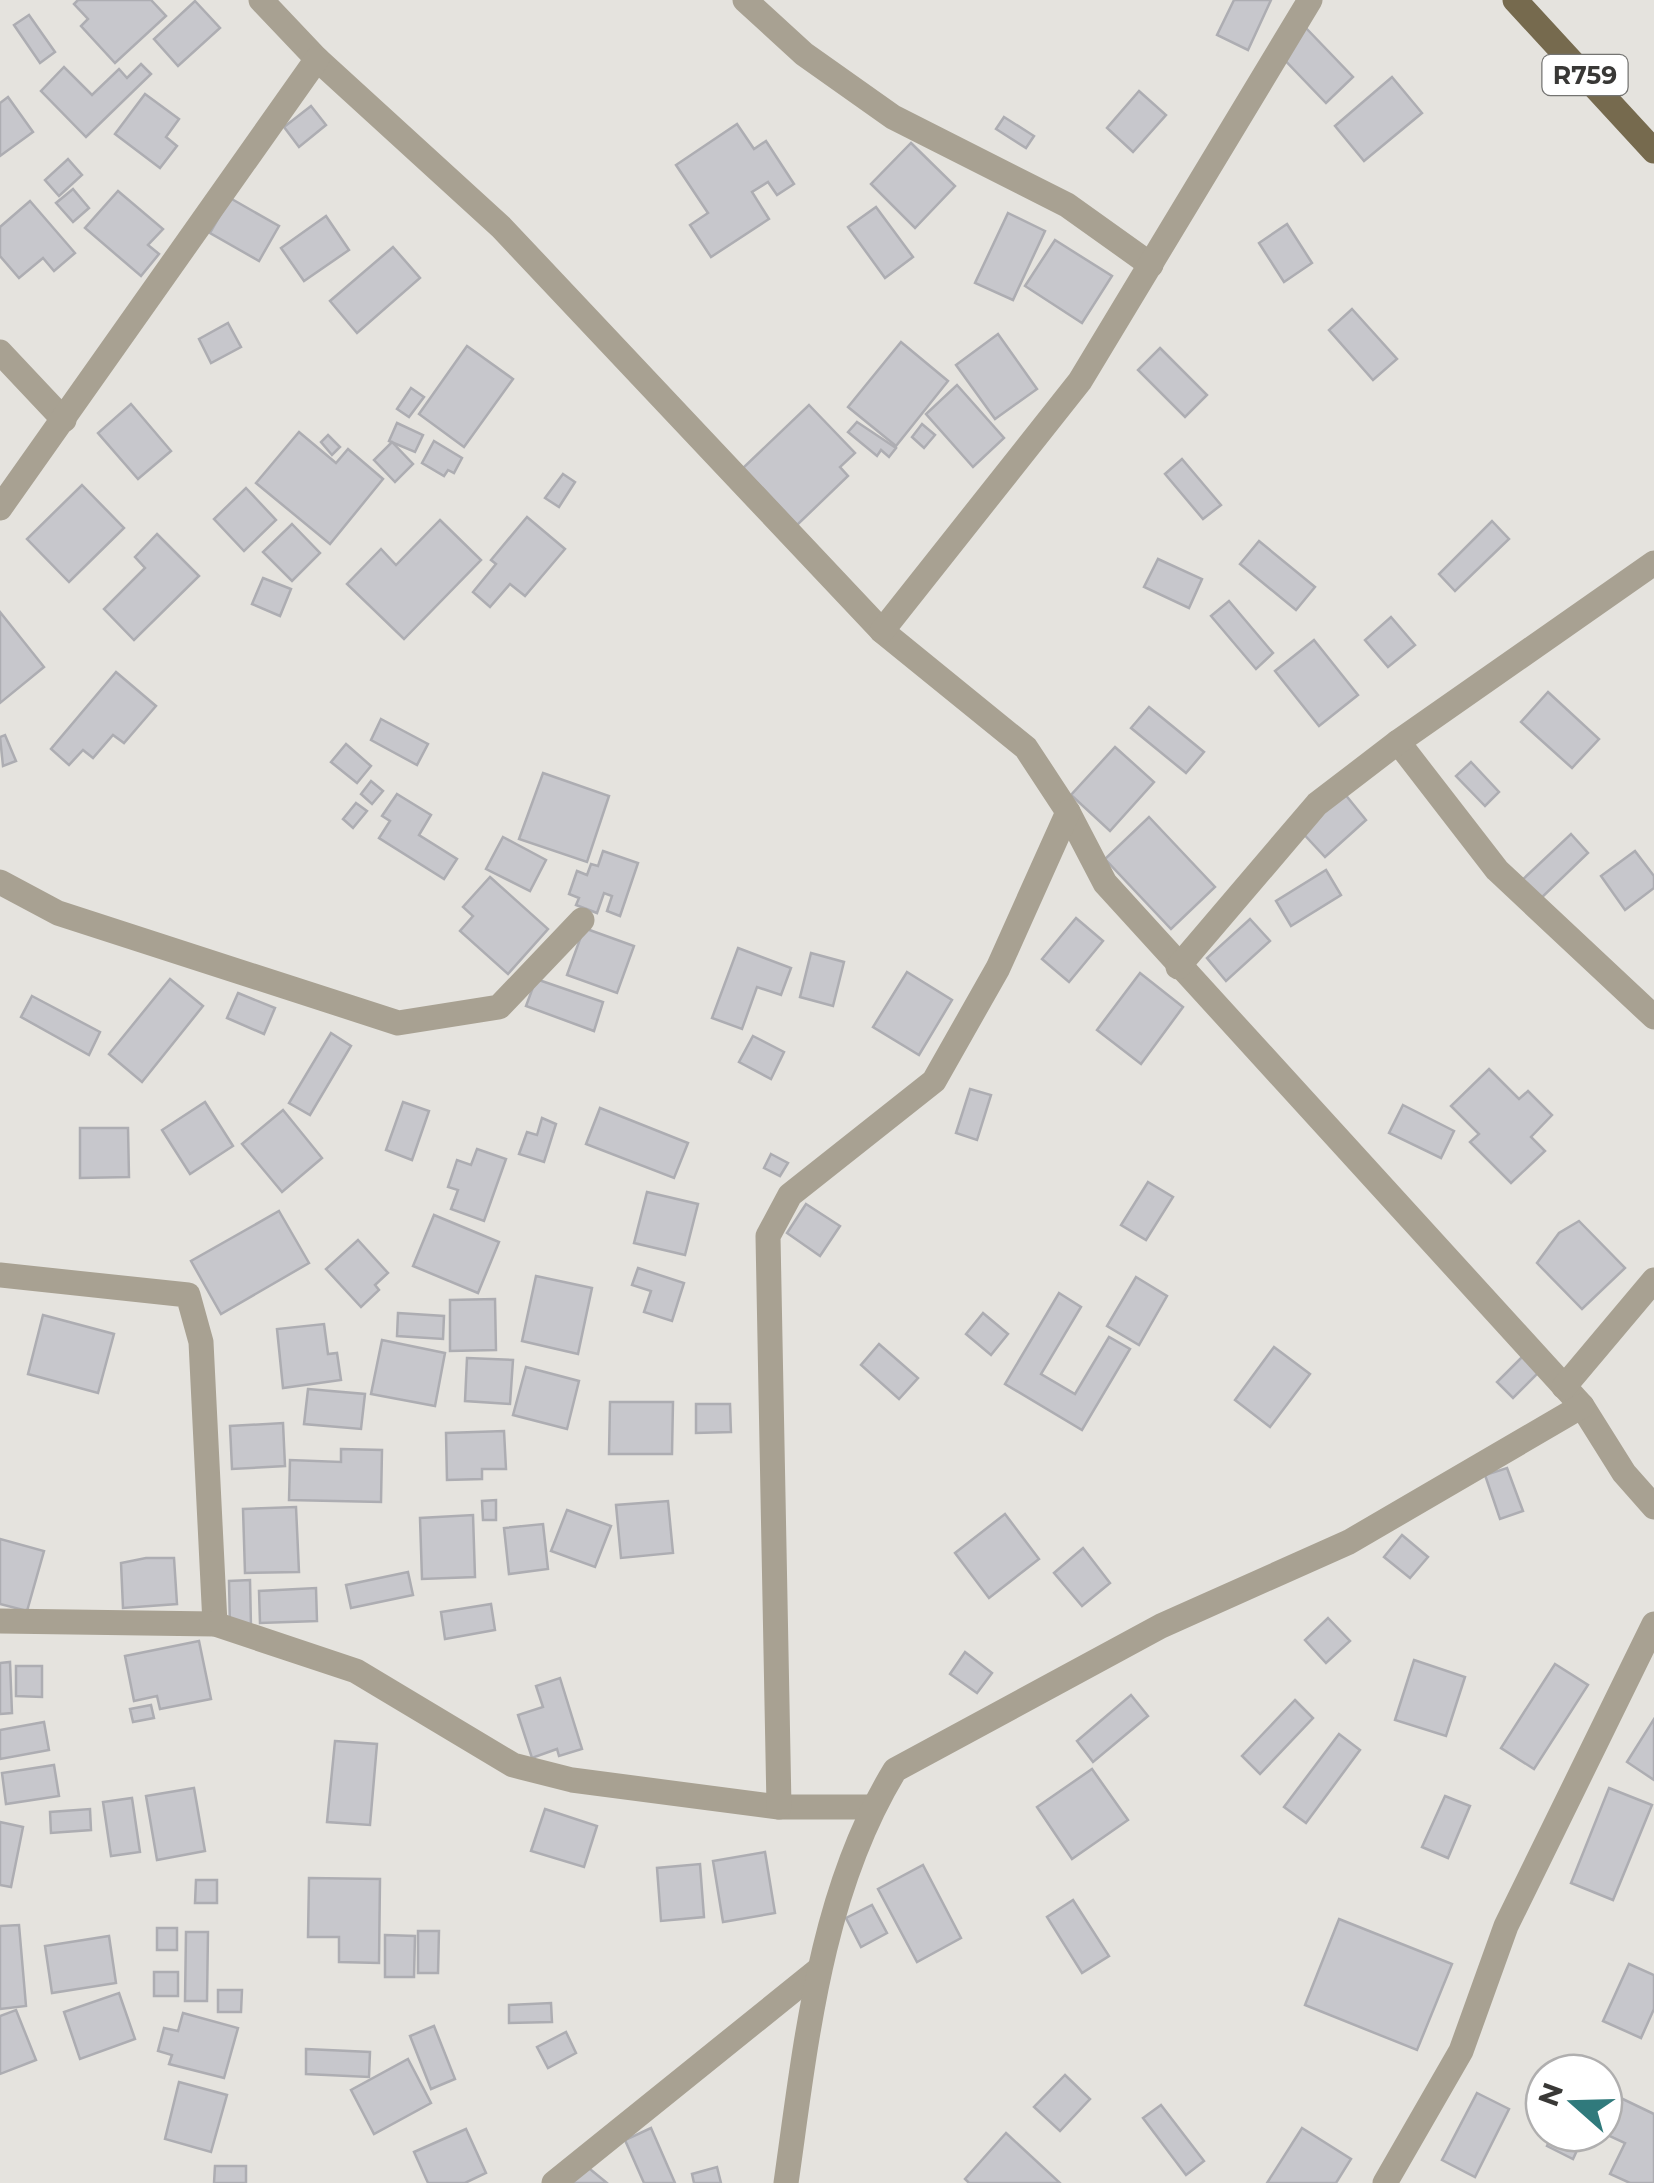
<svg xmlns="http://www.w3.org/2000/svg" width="1654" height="2183" viewBox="0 0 1654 2183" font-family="Montserrat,sans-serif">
<rect width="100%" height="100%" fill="#e5e3de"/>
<g fill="#c7c7cc" stroke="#adadb2" stroke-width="2.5">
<polygon points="78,0 151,0 166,16 115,63 81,26 88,19 74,4"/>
<polygon points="1234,0 1271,0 1248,50 1217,35"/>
<polygon points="195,1 220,28 178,66 154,39"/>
<polygon points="29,15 55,52 40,63 14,25"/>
<polygon points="1305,27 1353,77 1326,103 1278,53"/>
<polygon points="141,64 151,74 86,137 41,91 64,67 92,95 119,69 127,78"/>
<polygon points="1392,77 1422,113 1364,161 1335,126"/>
<polygon points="1139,91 1166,115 1133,152 1107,128"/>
<polygon points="145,94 179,119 166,137 177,146 160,168 115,134"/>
<polygon points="8,97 33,132 0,156 0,103"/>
<polygon points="311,106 326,125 299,147 284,127"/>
<polygon points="1004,117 1034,136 1026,148 996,129"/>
<polygon points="737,124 754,149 766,141 794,184 777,195 768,182 752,192 769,219 711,257 690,225 708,213 676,165"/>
<polygon points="911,143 955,186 915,228 871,184"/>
<polygon points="68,159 82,175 59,196 45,180"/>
<polygon points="73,189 89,208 73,222 56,203"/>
<polygon points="118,191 163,229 148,245 159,254 141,276 85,228"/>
<polygon points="230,198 279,226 259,261 210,233"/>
<polygon points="30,201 75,253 54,271 43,258 19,278 0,256 0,227"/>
<polygon points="876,207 913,257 885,278 848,227"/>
<polygon points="1008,213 1045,231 1013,300 975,283"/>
<polygon points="326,216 349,250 304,281 281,248"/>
<polygon points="1287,224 1312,263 1284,282 1259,243"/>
<polygon points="1055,240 1112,276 1082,323 1025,286"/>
<polygon points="393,247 420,278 357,333 330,301"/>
<polygon points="1352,309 1397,359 1373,380 1329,330"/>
<polygon points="228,323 241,347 211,363 199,339"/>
<polygon points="998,334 1037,389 995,419 956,365"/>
<polygon points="901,342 948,381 896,446 848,407"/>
<polygon points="467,346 513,379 464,447 419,414"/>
<polygon points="1160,348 1207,395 1185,417 1138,370"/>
<polygon points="957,385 1004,438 973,467 926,414"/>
<polygon points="411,388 424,397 409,417 397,409"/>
<polygon points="131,404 171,451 138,479 98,433"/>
<polygon points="809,405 855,453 840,467 848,476 797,525 743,468"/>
<polygon points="857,422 896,448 889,457 881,450 877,456 848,432"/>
<polygon points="397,423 423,435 415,452 389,441"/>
<polygon points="922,424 935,435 924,448 912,437"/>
<polygon points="299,432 336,463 348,449 383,479 330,544 256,483"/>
<polygon points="328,435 340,447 332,455 321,442"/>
<polygon points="434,441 462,458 454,473 448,470 444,476 422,463"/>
<polygon points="392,442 413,464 395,482 374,460"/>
<polygon points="1182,459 1221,505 1203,519 1165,474"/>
<polygon points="563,474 575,482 559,507 545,498"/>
<polygon points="82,485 124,528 69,582 27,539"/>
<polygon points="246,488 276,520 244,551 214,519"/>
<polygon points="527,517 565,549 525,596 510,584 490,607 473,592 496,564 491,560"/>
<polygon points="440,520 481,560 404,639 347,584 381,549 396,565"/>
<polygon points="1492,521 1509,539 1455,591 1439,574"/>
<polygon points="292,524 320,553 292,581 263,552"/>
<polygon points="157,534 199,576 134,640 104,609 145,568 135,557"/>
<polygon points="1259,541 1315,587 1296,610 1240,564"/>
<polygon points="1158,559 1202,579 1189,608 1144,587"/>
<polygon points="263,578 291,589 280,616 252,604"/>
<polygon points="1229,601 1273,653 1256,669 1211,616"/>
<polygon points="0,612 44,667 0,703"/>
<polygon points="1391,617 1415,645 1388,667 1365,640"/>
<polygon points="1314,640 1358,695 1319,726 1275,671"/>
<polygon points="116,672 156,706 124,743 113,735 93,758 83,750 69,765 51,749"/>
<polygon points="1548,692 1599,739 1572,768 1521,722"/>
<polygon points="1149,707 1204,752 1186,773 1131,728"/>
<polygon points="381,719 428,744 417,765 371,740"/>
<polygon points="5,735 16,761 3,766 0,737"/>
<polygon points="346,744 371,766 357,783 331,762"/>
<polygon points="1115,747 1154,782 1110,831 1071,795"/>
<polygon points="1471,762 1499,792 1485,806 1456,776"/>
<polygon points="543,773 609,796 587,862 519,839"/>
<polygon points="371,781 383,791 372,804 361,794"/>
<polygon points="1344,793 1366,820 1325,857 1298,828"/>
<polygon points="397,794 431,815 419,835 457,859 444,879 379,838 390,821 382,816"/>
<polygon points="356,803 367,811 353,828 343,819"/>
<polygon points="1149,817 1215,887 1171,929 1105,859"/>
<polygon points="1571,834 1588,853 1536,903 1518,884"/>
<polygon points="503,837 546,860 530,891 486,869"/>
<polygon points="603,851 638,863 620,916 607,911 612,896 604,893 597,913 576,905 579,898 569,894 577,871 587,875 591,864 598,866"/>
<polygon points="1635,851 1654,876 1654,888 1625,910 1601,876"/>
<polygon points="1326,870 1341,895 1291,926 1276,901"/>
<polygon points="490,877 548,929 508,974 460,931 473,916 463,907"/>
<polygon points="1076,918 1103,941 1069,982 1042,959"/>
<polygon points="1250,919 1270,941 1226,981 1207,958"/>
<polygon points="584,928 634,946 617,993 567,975"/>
<polygon points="738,948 791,968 781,995 757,987 742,1029 712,1018"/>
<polygon points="811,953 844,962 833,1006 800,997"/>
<polygon points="907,972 952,1000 919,1055 873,1027"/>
<polygon points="1140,973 1183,1007 1141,1064 1097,1030"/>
<polygon points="170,979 203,1006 142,1082 109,1054"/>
<polygon points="536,979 603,1002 594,1031 526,1006"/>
<polygon points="238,993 275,1008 264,1034 227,1018"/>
<polygon points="32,996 100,1032 89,1055 21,1017"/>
<polygon points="331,1033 351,1046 310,1115 289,1103"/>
<polygon points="753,1036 784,1052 771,1079 739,1062"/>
<polygon points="1489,1069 1519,1099 1528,1091 1552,1115 1531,1137 1545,1151 1511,1183 1470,1142 1479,1134 1451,1106"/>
<polygon points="970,1089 991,1095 977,1140 956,1133"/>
<polygon points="205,1102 233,1146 190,1174 162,1130"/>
<polygon points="403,1102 429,1111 412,1160 386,1150"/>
<polygon points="1403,1105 1454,1131 1441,1158 1389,1133"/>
<polygon points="600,1108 688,1143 674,1178 586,1144"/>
<polygon points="283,1110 322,1158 282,1192 242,1144"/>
<polygon points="542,1118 556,1124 544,1162 519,1154 527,1132 537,1135"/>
<polygon points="80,1128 128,1128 129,1177 80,1178"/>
<polygon points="477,1149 506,1159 484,1221 451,1209 458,1190 448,1187 457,1160 471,1165"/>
<polygon points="771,1154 788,1163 780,1176 764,1168"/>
<polygon points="1148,1182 1173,1197 1146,1240 1121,1225"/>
<polygon points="647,1192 698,1204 685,1255 634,1243"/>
<polygon points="806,1204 840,1226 820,1256 787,1233"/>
<polygon points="279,1211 309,1263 221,1314 191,1261"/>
<polygon points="434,1215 499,1242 478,1293 413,1266"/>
<polygon points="1579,1221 1625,1268 1582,1309 1537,1263 1559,1233"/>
<polygon points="358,1240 388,1273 375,1285 379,1290 361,1307 326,1269"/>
<polygon points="638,1268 684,1283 672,1321 644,1312 651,1291 632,1285"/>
<polygon points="536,1276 592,1288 578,1354 522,1341"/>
<polygon points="1136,1277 1167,1296 1139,1345 1107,1326"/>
<polygon points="1059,1293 1081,1307 1041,1374 1075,1394 1109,1337 1130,1349 1082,1430 1005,1384"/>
<polygon points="495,1299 496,1350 450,1351 450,1300"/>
<polygon points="398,1313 444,1316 443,1339 397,1336"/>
<polygon points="983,1313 1008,1334 991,1355 966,1334"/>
<polygon points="43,1315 114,1334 98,1393 28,1374"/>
<polygon points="324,1324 328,1354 337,1353 341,1380 283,1388 277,1329"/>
<polygon points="382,1340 445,1353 435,1406 371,1394"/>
<polygon points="879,1344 918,1378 899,1399 861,1365"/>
<polygon points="1274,1347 1310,1374 1270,1427 1235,1400"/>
<polygon points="1524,1355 1540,1371 1513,1398 1497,1382"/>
<polygon points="467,1358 513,1360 510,1404 465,1401"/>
<polygon points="526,1367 579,1381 567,1429 513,1415"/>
<polygon points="308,1389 365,1394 361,1429 304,1424"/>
<polygon points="610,1402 673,1402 672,1454 609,1454"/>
<polygon points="696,1404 730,1404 731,1432 696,1433"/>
<polygon points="283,1423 285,1466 232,1469 230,1426"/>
<polygon points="504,1431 506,1469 482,1469 482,1479 447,1480 446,1433"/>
<polygon points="341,1449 382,1450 381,1502 289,1500 290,1460 341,1462"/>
<polygon points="1507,1468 1523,1511 1500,1519 1485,1475"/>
<polygon points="496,1500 496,1520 483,1520 482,1501"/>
<polygon points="668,1501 673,1553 621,1558 616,1505"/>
<polygon points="296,1507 299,1572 245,1573 243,1509"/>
<polygon points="567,1510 611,1526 595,1567 551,1551"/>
<polygon points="1005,1514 1039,1559 989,1598 955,1553"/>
<polygon points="473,1515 475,1577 422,1579 420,1518"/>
<polygon points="543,1524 548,1569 509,1574 504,1528"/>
<polygon points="1402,1535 1428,1557 1410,1578 1384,1557"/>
<polygon points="0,1539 44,1551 27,1611 0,1604"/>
<polygon points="1083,1548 1110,1583 1082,1606 1054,1573"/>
<polygon points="146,1558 174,1558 177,1604 123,1608 121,1563"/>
<polygon points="408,1572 413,1595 351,1608 346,1585"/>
<polygon points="250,1580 251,1627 230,1628 229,1581"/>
<polygon points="316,1588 317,1621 260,1623 259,1591"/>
<polygon points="491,1604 495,1630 445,1639 441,1612"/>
<polygon points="1328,1618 1350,1641 1326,1663 1305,1640"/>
<polygon points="199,1641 211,1699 160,1709 157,1696 134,1701 125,1656"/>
<polygon points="965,1652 992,1673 977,1693 950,1674"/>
<polygon points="1414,1660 1465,1677 1446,1736 1395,1720"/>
<polygon points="10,1662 12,1713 0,1714 0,1663"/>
<polygon points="1555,1664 1588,1685 1534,1769 1501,1748"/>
<polygon points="16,1666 42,1666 42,1697 16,1696"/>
<polygon points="560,1678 582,1749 559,1756 557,1749 532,1758 518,1715 543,1707 536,1686"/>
<polygon points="1131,1695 1148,1716 1093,1762 1077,1741"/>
<polygon points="1295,1700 1313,1718 1260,1774 1242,1756"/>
<polygon points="151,1705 154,1718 133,1722 130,1709"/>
<polygon points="1654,1719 1654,1780 1627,1762"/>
<polygon points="44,1722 49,1750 0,1759 0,1730"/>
<polygon points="1339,1734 1360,1750 1306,1823 1284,1807"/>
<polygon points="335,1741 377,1744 370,1825 327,1822"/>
<polygon points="54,1765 59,1796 6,1804 2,1773"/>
<polygon points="1092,1769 1128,1820 1072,1859 1037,1807"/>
<polygon points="194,1788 205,1851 157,1860 146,1796"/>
<polygon points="1609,1788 1652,1805 1613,1900 1571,1883"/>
<polygon points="1445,1796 1470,1806 1448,1858 1422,1847"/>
<polygon points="132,1798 140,1852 111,1856 103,1802"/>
<polygon points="90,1809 91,1830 51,1833 50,1812"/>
<polygon points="545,1809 597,1826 584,1867 531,1851"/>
<polygon points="0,1822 23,1827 11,1887 0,1885"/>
<polygon points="765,1852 775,1913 723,1922 713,1861"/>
<polygon points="700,1864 704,1917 661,1921 657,1868"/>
<polygon points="923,1865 961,1938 917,1962 878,1889"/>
<polygon points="309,1878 380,1879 379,1963 339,1962 339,1937 308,1937"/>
<polygon points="196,1880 217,1880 217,1903 195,1903"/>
<polygon points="1073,1900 1109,1956 1082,1973 1047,1917"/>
<polygon points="872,1905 887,1933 861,1947 846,1918"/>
<polygon points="1339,1919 1452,1964 1417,2050 1305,2005"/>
<polygon points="19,1925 26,2006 0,2009 0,1926"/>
<rect x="157" y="1928" width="20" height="22"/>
<polygon points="418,1931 439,1931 438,1973 418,1973"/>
<polygon points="186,1932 208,1932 207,2001 185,2001"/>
<polygon points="385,1935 415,1936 414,1977 385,1977"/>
<polygon points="109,1936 116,1983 52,1993 45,1946"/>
<polygon points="1629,1964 1654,1975 1654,2009 1641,2038 1603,2021"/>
<rect x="154" y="1972" width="24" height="24"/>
<polygon points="218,1990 242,1990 241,2012 218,2012"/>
<polygon points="119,1993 135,2039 80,2059 64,2012"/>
<polygon points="551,2003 552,2022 509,2023 509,2005"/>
<polygon points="16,2010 36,2060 0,2074 0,2016"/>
<polygon points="183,2013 238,2028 224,2078 169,2064 172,2055 158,2051 164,2028 178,2031"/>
<polygon points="434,2026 455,2079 431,2089 410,2036"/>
<polygon points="566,2032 576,2053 548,2068 537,2047"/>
<polygon points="306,2049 370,2052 369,2077 306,2074"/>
<polygon points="408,2059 431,2103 374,2134 351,2090"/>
<polygon points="1065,2075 1090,2099 1060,2131 1034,2107"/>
<polygon points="179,2082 227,2095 211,2152 165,2139"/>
<polygon points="1604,2090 1654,2114 1654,2183 1630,2183 1610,2174 1625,2143 1603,2133"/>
<polygon points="1477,2093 1509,2109 1475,2177 1442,2160"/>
<polygon points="1161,2105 1204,2161 1186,2175 1143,2118"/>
<polygon points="651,2128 675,2183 644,2183 625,2140"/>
<polygon points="1302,2128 1351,2159 1336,2183 1267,2183"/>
<polygon points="466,2129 486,2173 465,2183 428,2183 414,2152"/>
<polygon points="1006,2133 1060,2183 969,2183 965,2179"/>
<polygon points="1553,2133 1585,2133 1573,2159 1547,2146"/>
<polygon points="585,2165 607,2183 571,2183"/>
<polygon points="215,2166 246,2166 246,2183 214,2183"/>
<polygon points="717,2167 721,2183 694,2183 692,2174"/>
</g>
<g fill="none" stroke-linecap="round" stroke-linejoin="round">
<g stroke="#a8a192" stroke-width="25">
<polyline points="261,0 317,59 501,227 882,631 1026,748 1068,812 1105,883 1582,1406 1624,1473 1654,1507"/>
<polyline points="745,0 804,54 893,117 1067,205 1151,265"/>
<polyline points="0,352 64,420"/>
<polyline points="0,508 317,59"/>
<polyline points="882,631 1080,381 1310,0"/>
<polyline points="1398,742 1497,870 1654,1017"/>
<polyline points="0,882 58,913 398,1023 499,1007 582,920"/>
<polyline points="1178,967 1317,804 1398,742 1654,563"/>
<polyline points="0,1275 188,1295 201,1342 215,1624"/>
<polyline points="1564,1387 1654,1280"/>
<polyline points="0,1621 215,1624 356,1671 513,1765 572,1780 779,1807 872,1807"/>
<polyline points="779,1807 768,1236 790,1195 934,1081 998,968 1068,812"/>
<polyline points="554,2183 817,1971"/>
<path d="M786 2183C806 2043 820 1893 895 1770L1161 1626 1349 1542 1582 1406"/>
<polyline points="1385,2183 1461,2051 1506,1926 1654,1624"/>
</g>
<polyline stroke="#766a4e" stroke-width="25" points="1515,0 1654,151"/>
</g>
<g text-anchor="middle" stroke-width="8" stroke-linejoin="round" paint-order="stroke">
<rect fill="#fff" stroke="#747472" stroke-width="2.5" x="1542.5" y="55" width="85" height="40" rx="8"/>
<g font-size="25" font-weight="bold" fill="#393836">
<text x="1585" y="84">R759</text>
</g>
</g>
<g transform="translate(1574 2103) rotate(290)"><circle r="48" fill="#ffffff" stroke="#b0afaf" stroke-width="2.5"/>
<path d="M0-8L18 38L0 25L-18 38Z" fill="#307a7c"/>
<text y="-15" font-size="28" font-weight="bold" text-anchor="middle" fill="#393836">N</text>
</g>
</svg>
